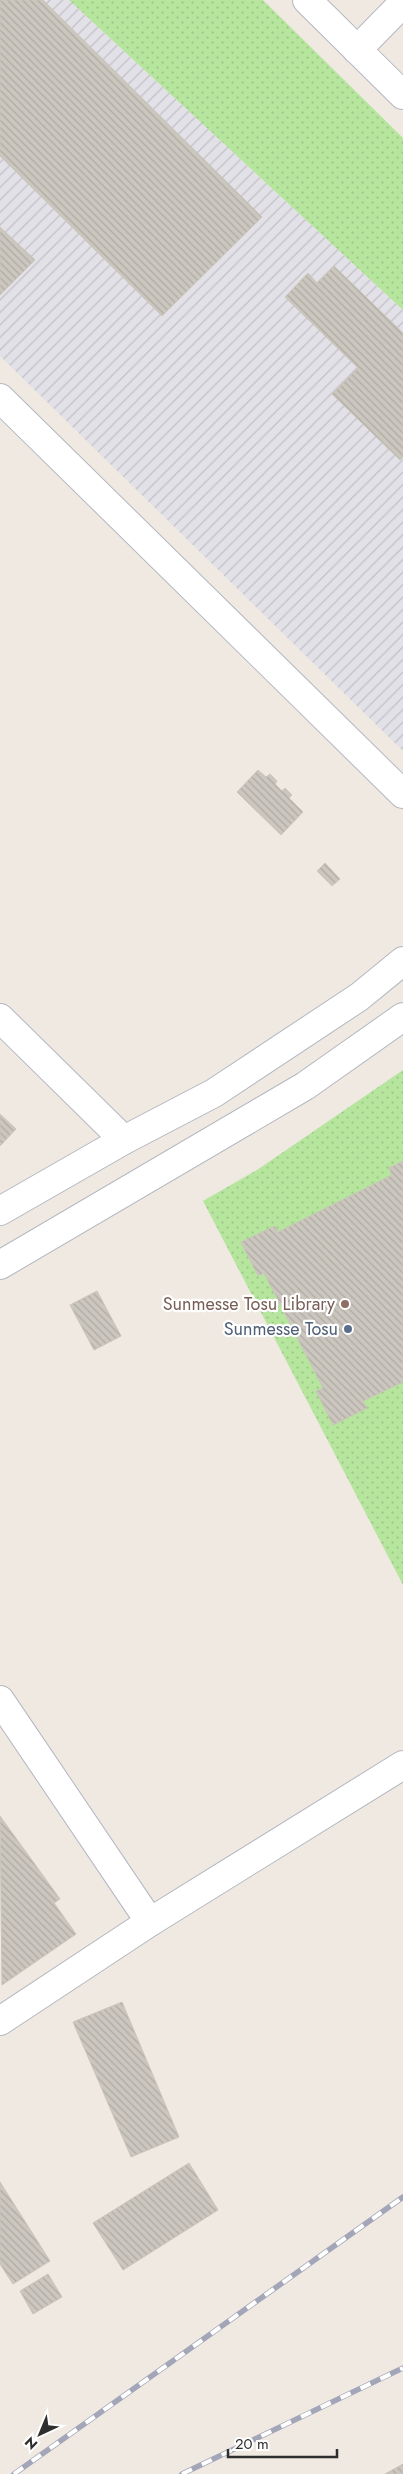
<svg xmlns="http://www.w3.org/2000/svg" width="403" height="2474" viewBox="0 0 403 2474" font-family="Jost,sans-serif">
<defs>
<pattern id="industrial-furrows" width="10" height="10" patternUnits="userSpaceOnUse" patternTransform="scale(1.25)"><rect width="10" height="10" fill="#e3e1e8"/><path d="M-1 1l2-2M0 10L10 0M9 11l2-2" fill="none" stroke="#c3c1c7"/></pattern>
<pattern id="park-dots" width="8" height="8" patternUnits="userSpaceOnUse" patternTransform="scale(1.25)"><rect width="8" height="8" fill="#b6e59e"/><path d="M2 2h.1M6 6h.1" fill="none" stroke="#9dc588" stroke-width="1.8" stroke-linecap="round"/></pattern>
<pattern id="building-back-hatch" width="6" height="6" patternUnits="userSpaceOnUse" patternTransform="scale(1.25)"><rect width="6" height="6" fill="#cbc7bf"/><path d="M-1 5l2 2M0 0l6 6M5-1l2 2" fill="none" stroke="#afaba4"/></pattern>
</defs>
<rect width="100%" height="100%" fill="#efe9e1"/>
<polygon fill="url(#industrial-furrows)" points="0,0 69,0 403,310 403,751 0,356"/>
<g fill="url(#park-dots)">
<polygon points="69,0 263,0 403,138 403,310"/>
<polygon points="403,1070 403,1585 203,1201 257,1170"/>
</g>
<g fill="url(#building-back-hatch)" stroke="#cbc5ba">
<polygon points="0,0 43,0 262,217 162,316 0,156"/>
<polygon points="0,227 35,260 0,295"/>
<polygon points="334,266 403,333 403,457 400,460 332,394 358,368 285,297 308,273 317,283"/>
<polygon points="258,770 266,777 270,774 277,781 275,784 282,791 285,788 292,795 289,798 303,812 281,835 237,792"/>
<polygon points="325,863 340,879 332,886 317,871"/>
<polygon points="0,1114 16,1129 0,1146"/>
<polygon points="403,1161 403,1382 363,1401 367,1408 333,1425 316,1391 323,1388 264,1273 258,1276 241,1242 275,1226 278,1232 392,1175 389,1168"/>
<polygon points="97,1291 121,1336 94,1350 70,1305"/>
<polygon points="0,1816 60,1899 54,1903 76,1934 2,1985"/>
<polygon points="122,2002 179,2137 131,2157 73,2022"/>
<polygon points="189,2163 218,2210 123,2270 93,2223"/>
<polygon points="0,2182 50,2261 13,2284 0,2264"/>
<polygon points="48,2274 62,2297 33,2314 20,2291"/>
<polygon points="403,2464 403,2474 385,2474"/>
</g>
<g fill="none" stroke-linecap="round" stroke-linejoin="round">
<defs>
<g id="street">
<polyline points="357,50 403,3"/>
<polyline points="0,398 403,794"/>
<polyline points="0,1018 124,1140"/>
<polyline points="0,2021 150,1922 403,1765"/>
</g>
<g id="secondary">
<polyline points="307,0 403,95"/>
<polyline points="0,1211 124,1140 214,1093 359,997 403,961"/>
<polyline points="0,1265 305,1086 403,1017"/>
<polyline points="0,1700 150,1922"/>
</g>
</defs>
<use href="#street" stroke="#b4b7c1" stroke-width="30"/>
<use href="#secondary" stroke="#b4b7c1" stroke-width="30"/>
<use href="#street" stroke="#fff" stroke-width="28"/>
<use href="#secondary" stroke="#fff" stroke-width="28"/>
<defs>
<g id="rail">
<polyline points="14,2474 403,2197"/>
<polyline points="182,2474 403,2368"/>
</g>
</defs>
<use href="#rail" stroke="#a3a6b8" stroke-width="5.5"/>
<use href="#rail" stroke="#fff" stroke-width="4" stroke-dasharray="11" stroke-linecap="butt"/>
</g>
<circle fill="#8d6e63" stroke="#fff" stroke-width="2" cx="345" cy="1304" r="5"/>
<circle fill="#5c6f8a" stroke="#fff" stroke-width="2" cx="348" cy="1329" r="5"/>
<g text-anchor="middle" stroke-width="4.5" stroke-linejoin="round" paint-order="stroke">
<g font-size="18" fill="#785e54" stroke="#fff" text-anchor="end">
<text x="335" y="1310">Sunmesse Tosu Library</text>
</g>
<g font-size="18" fill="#4e5e75" stroke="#fff" text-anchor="end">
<text x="338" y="1335">Sunmesse Tosu</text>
</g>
</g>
<g transform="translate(40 2434) rotate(224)" stroke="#ffffff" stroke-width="4" paint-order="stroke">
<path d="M0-4L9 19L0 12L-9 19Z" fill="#2e2e2e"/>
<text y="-8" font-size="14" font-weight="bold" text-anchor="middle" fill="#2e2e2e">N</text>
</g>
<path d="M228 2449v8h109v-8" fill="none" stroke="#2e2e2e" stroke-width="2.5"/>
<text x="235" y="2449" font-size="15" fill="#2e2e2e" stroke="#ffffff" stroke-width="4" paint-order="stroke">20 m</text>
</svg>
